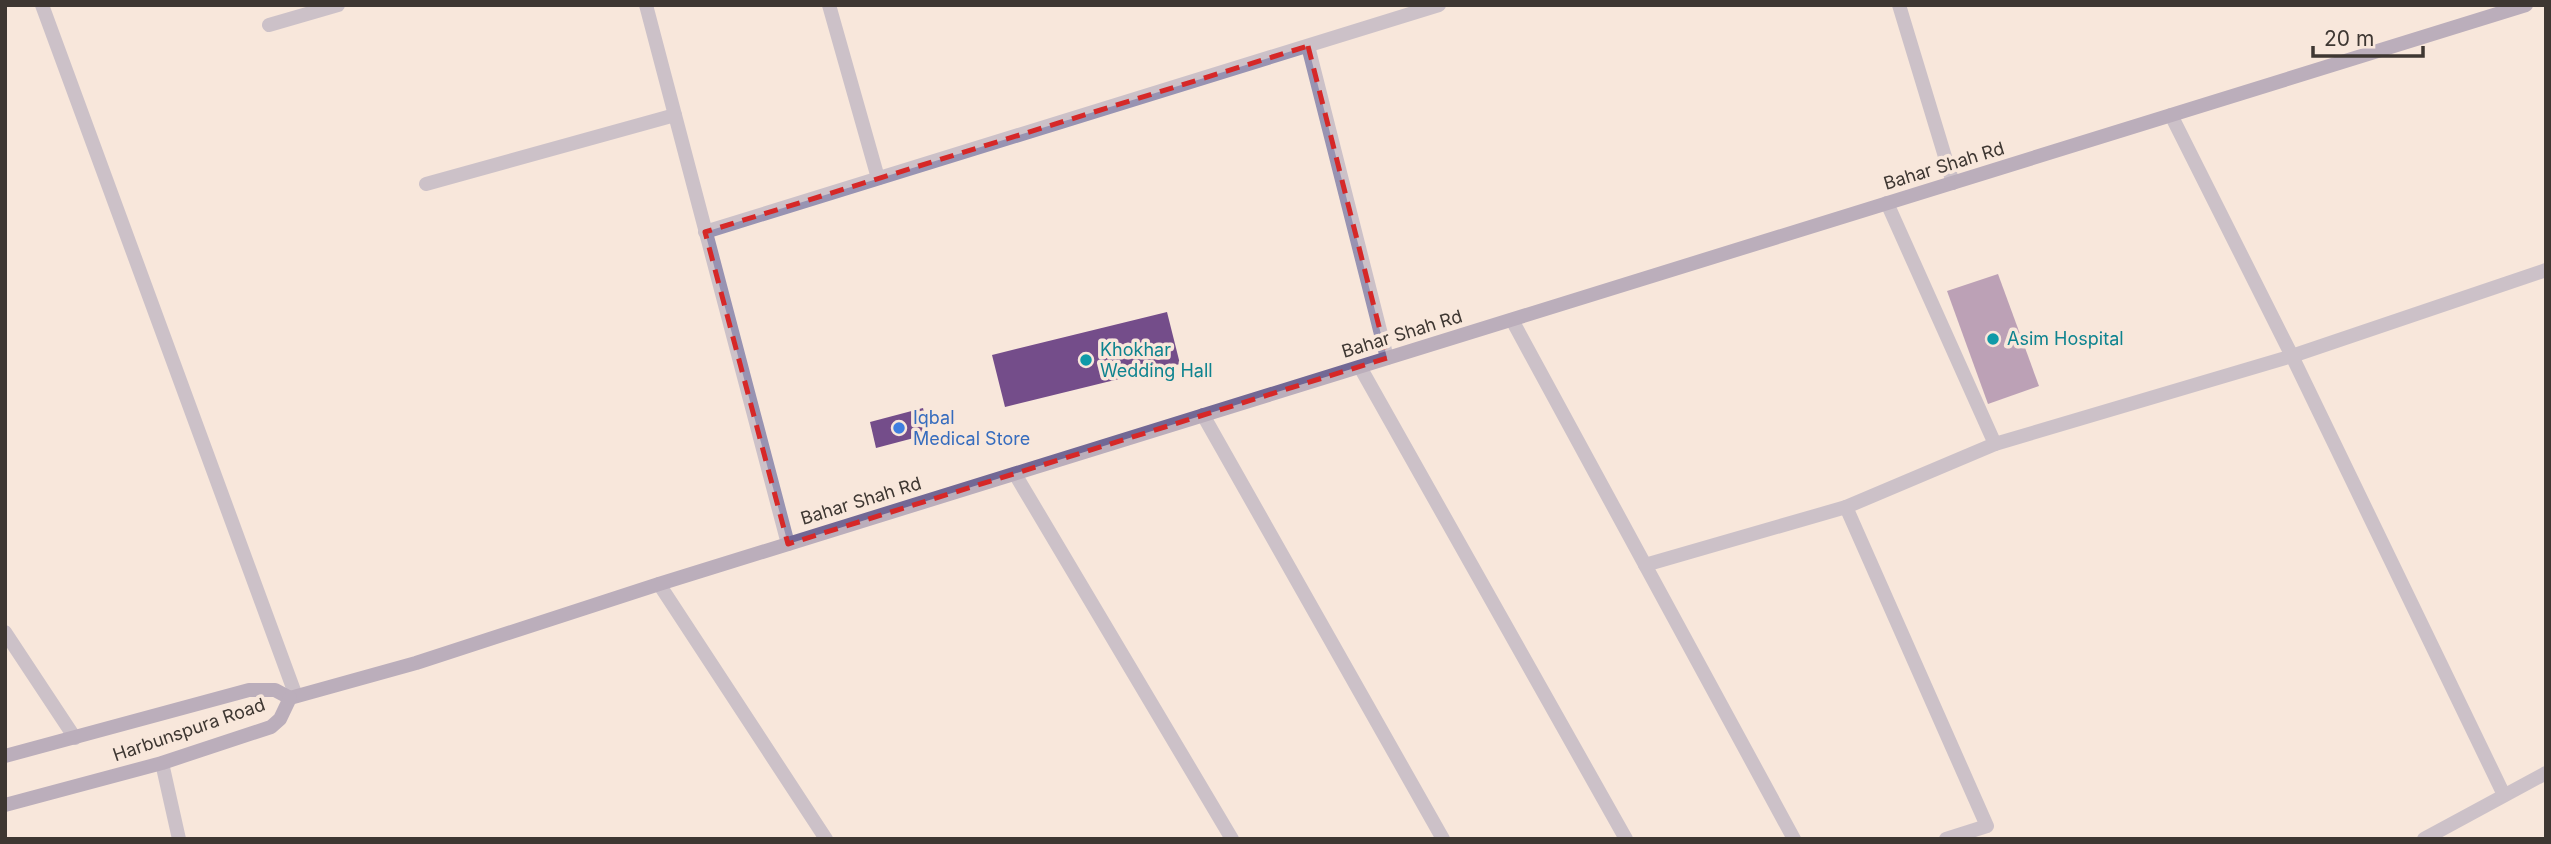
<svg xmlns="http://www.w3.org/2000/svg" width="2551" height="844" viewBox="0 0 2551 844" font-family="Inter,sans-serif">
<rect width="100%" height="100%" fill="#f8e7db"/>
<g fill="#744d8a">
<polygon points="1998,274 2039,386 1988,404 1947,291"/>
<polygon points="1167,312 1180,364 1005,407 992,355"/>
<polygon points="923,408 929,434 876,448 870,422"/>
</g>
<g fill="none" stroke-linecap="round" stroke-linejoin="round">
<g stroke="#9893b2" stroke-width="14">
<polyline points="42,5 296,696"/>
<polyline points="646,5 788,544"/>
<polyline points="829,5 878,178"/>
<polyline points="1899,5 1953,183"/>
<polyline points="269,25 338,5"/>
<polyline points="1308,46 1387,358"/>
<polyline points="426,184 675,115"/>
<polyline points="1887,203 1995,444 2292,356 2171,115"/>
<polyline points="705,232 1439,5"/>
<polyline points="1512,320 1794,839"/>
<polyline points="1360,367 1626,839"/>
<polyline points="1203,415 1443,839"/>
<polyline points="1015,474 1232,839"/>
<polyline points="1846,507 1987,826 1946,839"/>
<polyline points="1645,565 1846,507 1995,444"/>
<polyline points="659,584 826,839"/>
<polyline points="5,632 75,738"/>
<polyline points="162,763 179,839"/>
<polyline points="2504,795 2292,356 2546,270"/>
<polyline points="2424,839 2546,773"/>
</g>
<g stroke="#726895" stroke-width="14">
<polyline points="290,698 416,663 659,584 2526,5"/>
<polyline points="5,756 249,690 275,690 290,698"/>
<polyline points="5,805 162,763 271,727 280,719 290,698"/>
</g>
</g>
<path d="M0 0H2551V844H0ZM1308 46 1387 358 788 544 705 232Z" fill="#f8e7db" fill-opacity=".55" fill-rule="evenodd"/>
<path fill="none" stroke="#d62828" stroke-width="5" stroke-dasharray="14 9" stroke-linejoin="round" d="M1308 46 1387 358 788 544 705 232Z"/>
<g fill="#0f9aa8" stroke="#f8e7db" stroke-width="2.5">
<circle cx="1993" cy="339" r="7"/>
<circle cx="1086" cy="360" r="7"/>
</g>
<circle fill="#3f7fe0" stroke="#f8e7db" stroke-width="2.5" cx="899" cy="428" r="7"/>
<g text-anchor="middle" stroke-width="7" stroke-linejoin="round" paint-order="stroke">
<g font-size="18" fill="#3e3732" stroke="#f8e7db">
<text transform="translate(1944 166) rotate(-17)" y="6">Bahar Shah Rd</text>
<text transform="translate(1402 334) rotate(-17)" y="6">Bahar Shah Rd</text>
<text transform="translate(861 501) rotate(-17)" y="6">Bahar Shah Rd</text>
<text transform="translate(189 730) rotate(-19)" y="6">Harbunspura Road</text>
</g>
<g font-size="18" fill="#0d838f" stroke="#f8e7db" text-anchor="start">
<text x="2007" y="345">Asim Hospital</text>
<text x="1100" y="356">Khokhar<tspan x="1100" dy="21">Wedding Hall</tspan></text>
</g>
<g font-size="18" fill="#366cbe" stroke="#f8e7db" text-anchor="start">
<text x="913" y="424">Iqbal<tspan x="913" dy="21">Medical Store</tspan></text>
</g>
</g>
<rect width="2551" height="844" fill="none" stroke="#3e3732" stroke-width="14"/>
<path d="M2313 46v10h110v-10" fill="none" stroke="#3e3732" stroke-width="3.5"/>
<text x="2324" y="46" font-size="21" fill="#3e3732" stroke="#f8e7db" stroke-width="5" paint-order="stroke">20 m</text>
</svg>
